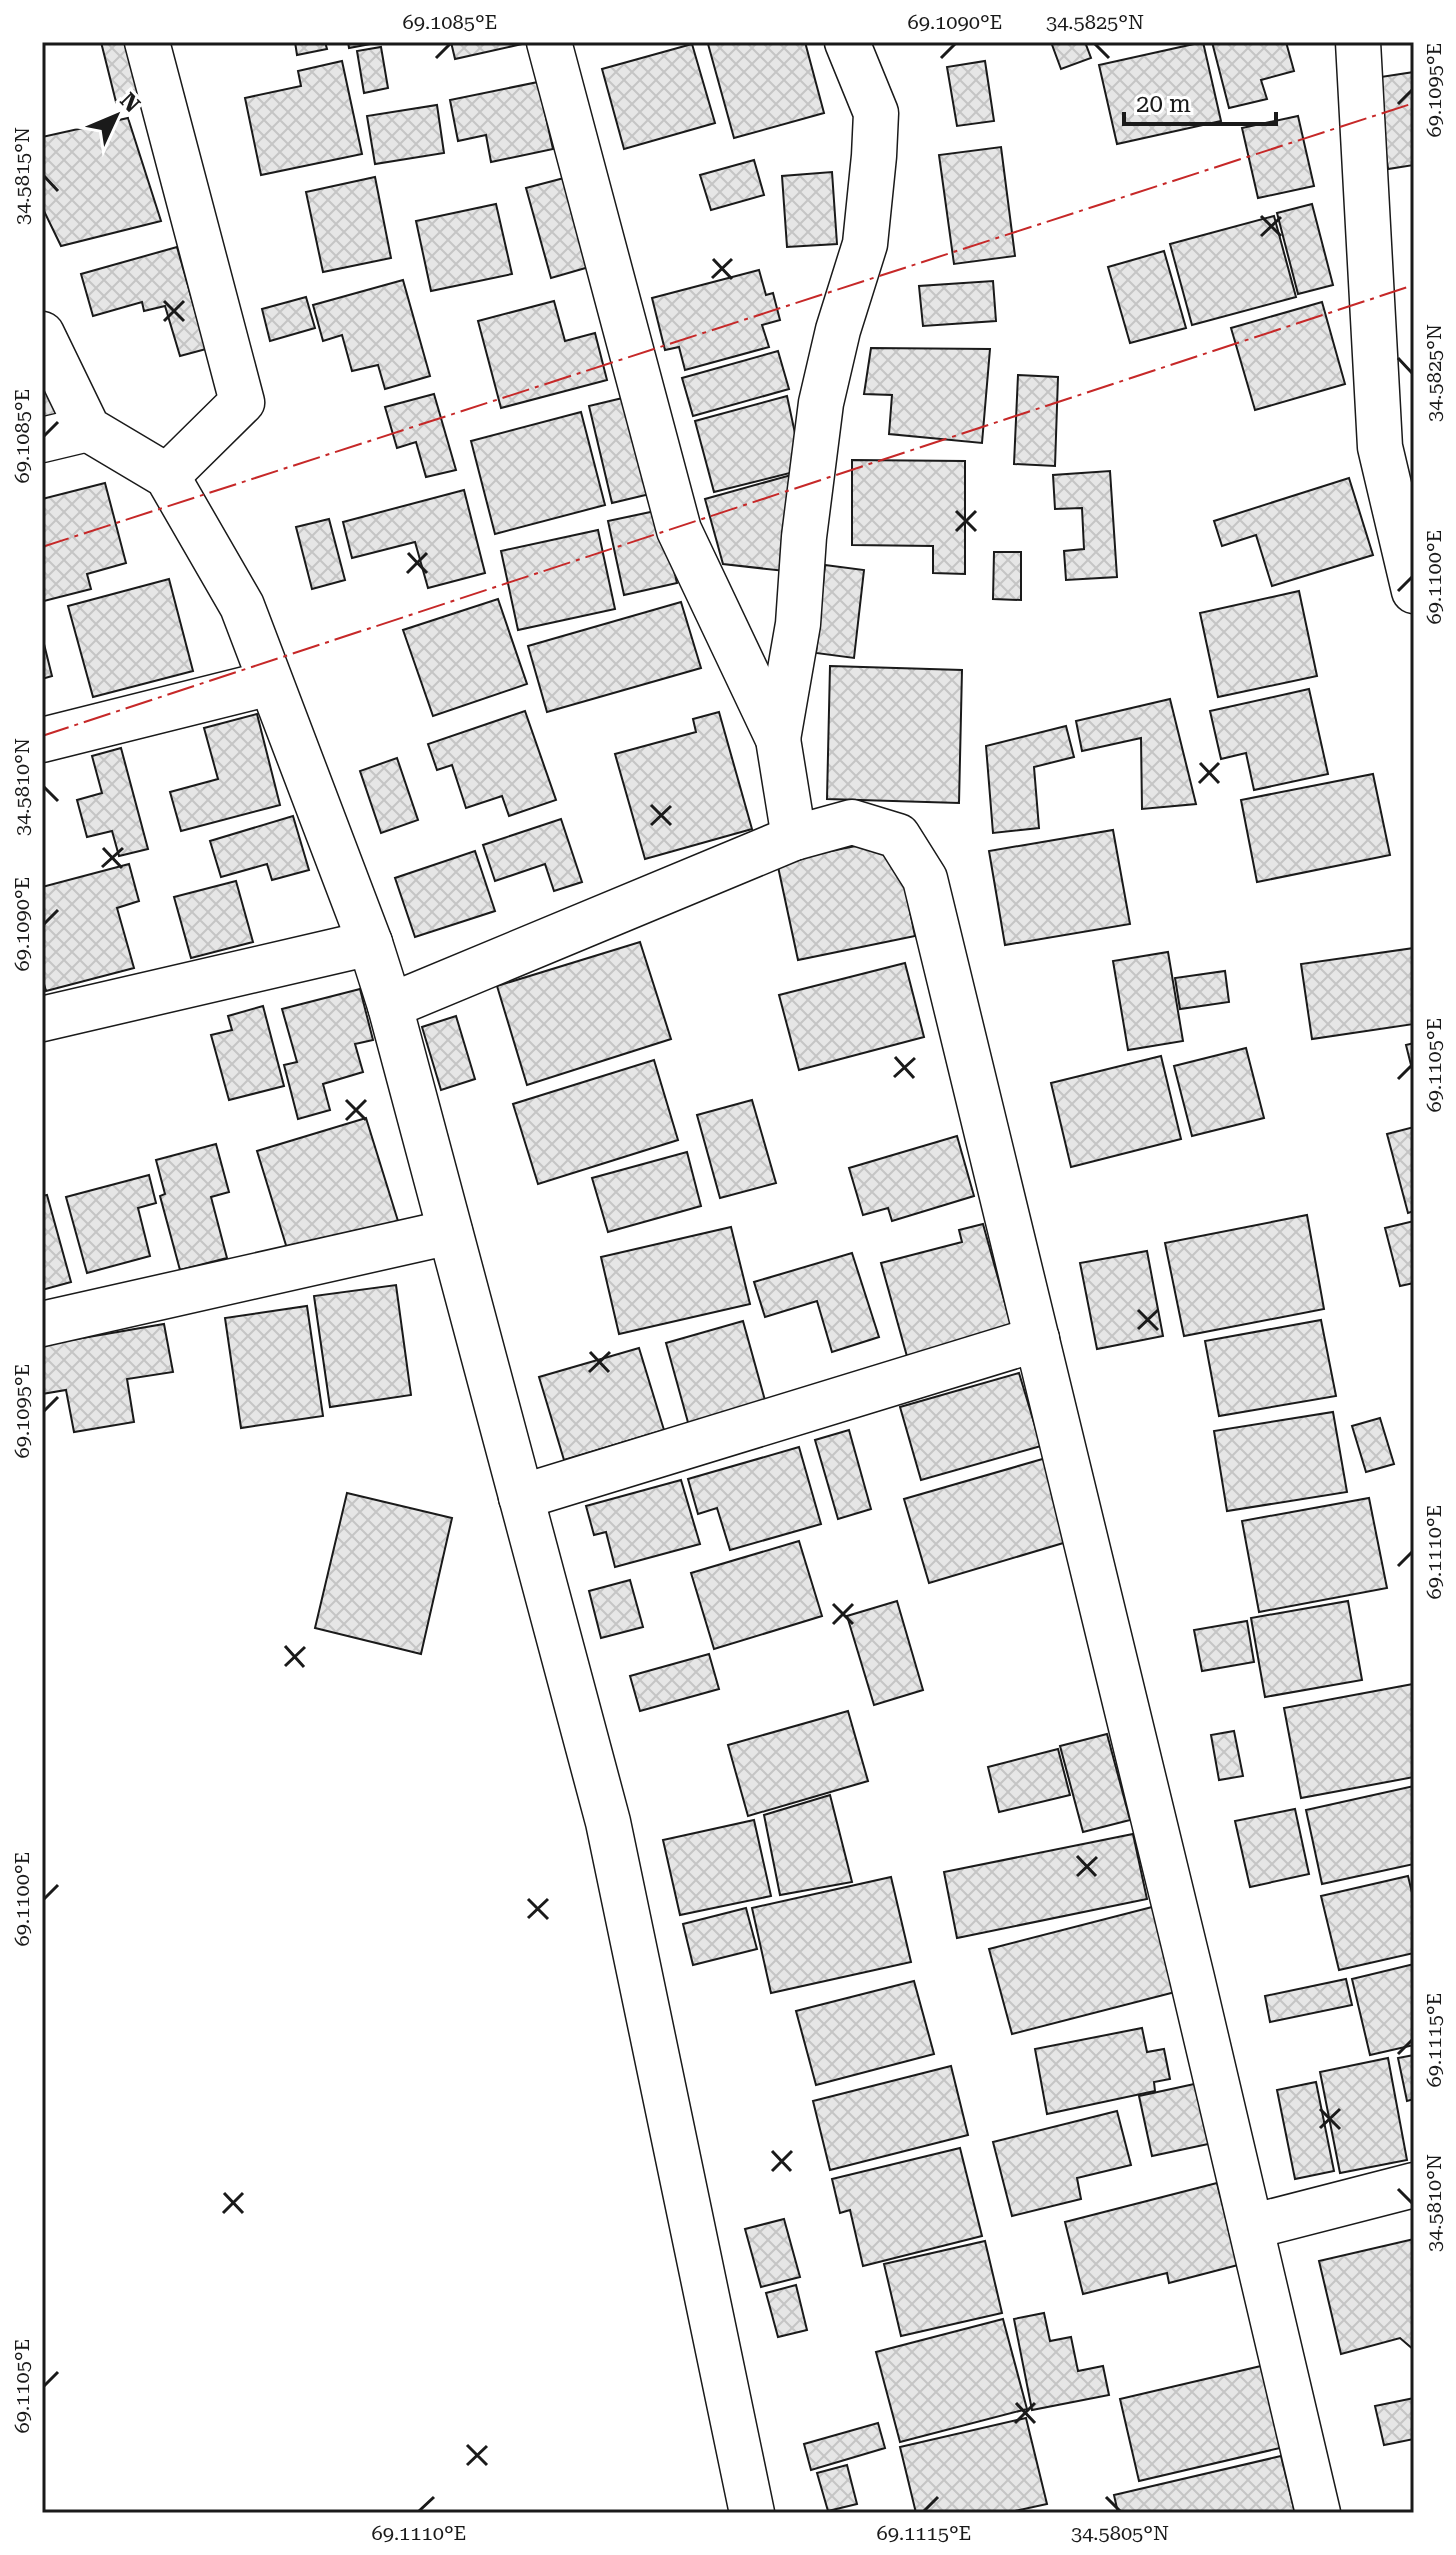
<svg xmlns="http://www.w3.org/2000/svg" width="1456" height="2555" viewBox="0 0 1456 2555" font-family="'Roboto Serif',serif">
<defs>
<pattern id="building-cross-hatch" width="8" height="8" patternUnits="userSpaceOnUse" patternTransform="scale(2)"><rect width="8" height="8" fill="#e6e6e6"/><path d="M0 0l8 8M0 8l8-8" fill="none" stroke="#c5c5c5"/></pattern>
</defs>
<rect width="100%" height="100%" fill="#fff"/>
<g fill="url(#building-cross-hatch)" stroke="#1a1a1a" stroke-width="2">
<polygon points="101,42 126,42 143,95 116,102"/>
<polygon points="295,42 325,42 327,49 297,55"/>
<polygon points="348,42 381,42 349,48"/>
<polygon points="451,42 521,42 522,44 455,59"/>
<polygon points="714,42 805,42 824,113 734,138 708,44"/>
<polygon points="1051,42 1085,42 1091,58 1061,69"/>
<polygon points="1203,42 1221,121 1117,144 1099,65"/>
<polygon points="1212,42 1286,42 1294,71 1261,80 1267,99 1229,108"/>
<polygon points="692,44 715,123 624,149 602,69"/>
<polygon points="381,47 388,88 364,93 357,51"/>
<polygon points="342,61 362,154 261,175 245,98 301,86 298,71"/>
<polygon points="985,61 994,121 957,126 947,67"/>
<polygon points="1414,72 1414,165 1388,169 1374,78"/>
<polygon points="538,82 553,149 491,162 486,135 458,141 450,100"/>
<polygon points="437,105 444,153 375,164 367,116"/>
<polygon points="1298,116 1314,186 1258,198 1242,128"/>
<polygon points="128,118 161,221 61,246 42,207 42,137"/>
<polygon points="1001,147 1015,256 954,264 939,155"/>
<polygon points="754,160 764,195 711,210 700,175"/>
<polygon points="832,172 837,244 787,247 782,176"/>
<polygon points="375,177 391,258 323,272 306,192"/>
<polygon points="564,178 589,267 551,278 526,188"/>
<polygon points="496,204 512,274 431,291 416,221"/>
<polygon points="1312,204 1333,285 1298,294 1277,213"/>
<polygon points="1274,216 1296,297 1192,325 1170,244"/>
<polygon points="177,247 206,349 180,356 165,306 144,311 142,302 93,316 81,274"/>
<polygon points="1164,251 1186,328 1130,343 1108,267"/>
<polygon points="759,270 766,295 773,293 780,320 762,325 769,347 685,370 679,347 665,350 652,298"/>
<polygon points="403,280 430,376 385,389 378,365 352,371 342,335 323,341 313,305"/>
<polygon points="993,281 996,321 923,326 919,286"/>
<polygon points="306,297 315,328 270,341 262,309"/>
<polygon points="554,301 565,341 595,333 607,380 501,408 478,321"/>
<polygon points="1322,302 1345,384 1255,410 1231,328"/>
<polygon points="871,348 990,349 982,443 889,434 892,395 864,394"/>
<polygon points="42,351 66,414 42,420"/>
<polygon points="778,351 789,389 693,416 682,378"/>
<polygon points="1018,375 1058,377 1055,466 1014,464"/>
<polygon points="434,394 456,470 426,477 416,442 397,448 385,407"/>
<polygon points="631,396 654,493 612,503 589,406"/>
<polygon points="787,396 796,438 794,472 714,492 695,421"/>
<polygon points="581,412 605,505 495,534 471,441"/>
<polygon points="852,460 965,461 965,574 933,573 933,546 852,545"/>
<polygon points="1110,471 1117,577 1066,580 1064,551 1084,549 1082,508 1055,509 1053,475"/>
<polygon points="791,475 785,571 723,564 705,499"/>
<polygon points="1349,478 1373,555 1272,586 1256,535 1222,546 1214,521"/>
<polygon points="105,483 126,563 87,574 91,589 44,601 42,499"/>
<polygon points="464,490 485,573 428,588 415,542 352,558 343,522"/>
<polygon points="660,510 677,583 624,595 608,521"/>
<polygon points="329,519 345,580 312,589 296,527"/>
<polygon points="598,530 615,609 518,630 501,551"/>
<polygon points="994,552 1021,552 1021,600 993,599"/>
<polygon points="825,565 864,570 854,658 816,653"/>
<polygon points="169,579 193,671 93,697 68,606"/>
<polygon points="1299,591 1317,676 1218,697 1200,613"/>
<polygon points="498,599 527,684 433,716 403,630"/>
<polygon points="681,602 701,668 547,712 528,646"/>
<polygon points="42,636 52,676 42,679"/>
<polygon points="830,666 962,670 959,803 827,799"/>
<polygon points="1309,689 1328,774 1254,790 1246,753 1221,759 1210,711"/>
<polygon points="1170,699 1196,804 1142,809 1141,738 1082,751 1076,721"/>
<polygon points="525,711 556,800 509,816 502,796 466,808 452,765 437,770 428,744"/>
<polygon points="719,712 752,829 645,859 615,754 696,732 693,719"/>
<polygon points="257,714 280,805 181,831 170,792 218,779 204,728"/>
<polygon points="1066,726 1074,757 1034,767 1039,828 993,833 986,746"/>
<polygon points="121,748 148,849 119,856 112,831 87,837 77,800 102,793 92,756"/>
<polygon points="397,758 418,820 381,833 360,771"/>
<polygon points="1373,774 1390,855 1257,882 1241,800"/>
<polygon points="293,816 309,870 272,880 267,864 221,877 210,841"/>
<polygon points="561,819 582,882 554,891 545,864 495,881 483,845"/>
<polygon points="1113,830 1130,924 1005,945 989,851"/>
<polygon points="895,838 915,936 798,960 777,862"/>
<polygon points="475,851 495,911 415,937 395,878"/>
<polygon points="129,864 139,901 117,908 134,968 46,991 42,977 42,887"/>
<polygon points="236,881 253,942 191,958 174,897"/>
<polygon points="640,942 671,1039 527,1085 497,986"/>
<polygon points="1414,948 1414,1024 1312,1039 1301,964"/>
<polygon points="1168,952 1183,1041 1128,1050 1113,961"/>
<polygon points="905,963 924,1037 799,1070 779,995"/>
<polygon points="1225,971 1229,1002 1180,1009 1175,978"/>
<polygon points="360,989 373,1040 355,1044 363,1072 323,1084 330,1110 298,1119 284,1065 297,1062 282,1009"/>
<polygon points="263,1006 284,1086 229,1100 211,1035 232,1030 228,1016"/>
<polygon points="456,1016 475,1079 441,1090 422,1027"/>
<polygon points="1414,1043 1414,1077 1406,1045"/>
<polygon points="1246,1048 1264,1118 1192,1136 1174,1066"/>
<polygon points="1161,1056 1181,1139 1071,1167 1051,1083"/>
<polygon points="654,1060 678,1140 538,1184 513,1104"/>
<polygon points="752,1100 776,1183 720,1198 697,1115"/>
<polygon points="366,1118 398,1221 289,1255 257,1151"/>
<polygon points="1414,1127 1414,1211 1408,1213 1387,1134"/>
<polygon points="957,1136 974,1196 892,1221 888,1208 863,1215 849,1168"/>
<polygon points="216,1144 229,1192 211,1197 227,1258 180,1270 160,1196 165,1194 156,1160"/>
<polygon points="687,1152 701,1206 608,1232 592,1178"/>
<polygon points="149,1175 156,1203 138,1208 150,1256 87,1273 66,1197"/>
<polygon points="47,1195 71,1282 42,1290 42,1196"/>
<polygon points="1307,1215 1324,1309 1184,1336 1165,1243"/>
<polygon points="1414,1221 1414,1283 1400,1286 1385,1228"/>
<polygon points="983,1224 1013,1332 908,1360 881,1263 962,1242 959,1230"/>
<polygon points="731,1227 750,1304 619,1334 601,1257"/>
<polygon points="1147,1251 1163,1336 1097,1349 1080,1263"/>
<polygon points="852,1253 879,1337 832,1352 817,1301 765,1317 754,1282"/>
<polygon points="396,1285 411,1395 330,1407 314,1296"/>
<polygon points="307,1306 323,1416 241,1428 225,1318"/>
<polygon points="1321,1320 1336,1396 1219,1416 1205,1341"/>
<polygon points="743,1321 766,1404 689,1426 666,1343"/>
<polygon points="164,1324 173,1372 127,1379 134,1422 74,1432 66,1390 42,1394 42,1345"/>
<polygon points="639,1348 664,1430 564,1460 539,1377"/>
<polygon points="1019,1373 1041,1446 921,1480 900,1407"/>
<polygon points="1333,1412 1347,1492 1227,1511 1214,1431"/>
<polygon points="1380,1418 1394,1464 1366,1472 1352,1426"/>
<polygon points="849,1430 871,1509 838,1519 815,1440"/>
<polygon points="799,1447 821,1524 730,1550 717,1508 698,1514 688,1479"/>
<polygon points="1046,1458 1070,1541 929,1583 904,1499"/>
<polygon points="681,1480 700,1544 615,1567 606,1532 594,1535 586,1506"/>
<polygon points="347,1493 452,1518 421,1654 315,1628"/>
<polygon points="1369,1498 1387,1588 1259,1612 1242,1521"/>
<polygon points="799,1541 822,1616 714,1649 691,1573"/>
<polygon points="630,1580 643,1627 601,1638 589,1591"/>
<polygon points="897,1601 923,1690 874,1705 847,1616"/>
<polygon points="1348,1601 1362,1680 1265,1697 1251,1618"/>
<polygon points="1247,1621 1254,1662 1202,1671 1194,1630"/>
<polygon points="709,1654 719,1689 640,1711 630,1676"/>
<polygon points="1413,1684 1414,1777 1301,1798 1284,1708"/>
<polygon points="848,1711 868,1781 748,1816 728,1745"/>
<polygon points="1234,1731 1243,1776 1219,1780 1211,1735"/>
<polygon points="1107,1734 1130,1820 1083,1832 1060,1746"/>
<polygon points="1058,1749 1070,1795 999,1812 988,1767"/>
<polygon points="1414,1786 1414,1864 1322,1884 1306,1810"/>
<polygon points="830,1795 852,1882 780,1895 764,1815"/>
<polygon points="1295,1809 1309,1874 1250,1887 1235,1821"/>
<polygon points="754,1820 771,1896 680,1915 663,1840"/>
<polygon points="1133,1834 1147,1899 957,1938 944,1872"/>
<polygon points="1408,1876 1414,1901 1414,1953 1339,1970 1321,1896"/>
<polygon points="891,1877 911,1962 771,1993 752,1908"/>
<polygon points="1156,1906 1179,1991 1012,2034 989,1949"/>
<polygon points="746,1908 757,1949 693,1965 683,1924"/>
<polygon points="1414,1964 1414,2045 1370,2055 1352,1979"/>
<polygon points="1346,1979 1352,2005 1270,2022 1265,1996"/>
<polygon points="914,1981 934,2054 816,2085 796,2011"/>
<polygon points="1142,2028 1147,2052 1164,2049 1170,2079 1154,2082 1155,2091 1047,2114 1035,2049"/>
<polygon points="1414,2055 1414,2099 1407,2101 1398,2058"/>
<polygon points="1388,2058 1407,2160 1340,2173 1320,2072"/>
<polygon points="951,2066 968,2135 830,2170 813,2101"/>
<polygon points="1316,2082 1334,2171 1295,2179 1277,2090"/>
<polygon points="1199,2083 1213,2143 1152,2156 1139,2096"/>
<polygon points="1117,2111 1131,2165 1077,2178 1081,2199 1012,2216 993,2142"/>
<polygon points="960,2148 982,2236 863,2266 850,2210 840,2213 832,2179"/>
<polygon points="1217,2183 1238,2265 1169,2283 1167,2273 1083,2294 1065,2222"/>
<polygon points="784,2219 800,2277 761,2287 745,2229"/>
<polygon points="1414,2239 1414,2350 1400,2338 1341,2354 1319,2261"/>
<polygon points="985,2241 1002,2313 901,2336 884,2264"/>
<polygon points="796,2285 807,2330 778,2337 766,2293"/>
<polygon points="1044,2313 1050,2341 1071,2337 1078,2371 1103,2366 1109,2395 1032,2410 1014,2319"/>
<polygon points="1003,2319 1027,2409 900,2442 876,2352"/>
<polygon points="1261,2366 1280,2448 1139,2481 1120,2399"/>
<polygon points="1414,2398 1414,2439 1384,2445 1375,2406"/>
<polygon points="1026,2418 1047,2504 1006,2513 916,2513 900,2447"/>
<polygon points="878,2423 885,2448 811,2470 804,2444"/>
<polygon points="1281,2456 1295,2513 1118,2513 1114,2495"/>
<polygon points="847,2465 857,2504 828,2511 817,2473"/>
</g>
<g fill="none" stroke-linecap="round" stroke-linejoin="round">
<defs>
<g id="street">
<polyline points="147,42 242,402 167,476"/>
<polyline points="549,42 679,530 778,739 794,838"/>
<polyline points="1358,42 1380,447 1414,591"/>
<polyline points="42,334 88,429 167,476 242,606 370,943 390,1006 608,1822 752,2513"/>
<polyline points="42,440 88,429"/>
<polyline points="778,739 798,624 804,537 821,403 838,330 865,244 874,156 876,113 847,42"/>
<polyline points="42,740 270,683"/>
<polyline points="390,1006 794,838 852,822 898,836 925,879 1192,1978 1318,2513"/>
<polyline points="42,1019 370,943"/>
<polyline points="42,1324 450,1232"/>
<polyline points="521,1497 1037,1339"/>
<polyline points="1251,2227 1414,2185"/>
</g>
</defs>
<use href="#street" stroke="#1a1a1a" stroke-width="47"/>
<use href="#street" stroke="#fff" stroke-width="44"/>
<g stroke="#c62828" stroke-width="2" stroke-dasharray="28 6 4 6" stroke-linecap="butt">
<polyline points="42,547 1414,103"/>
<polyline points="42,736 1414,285"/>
</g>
</g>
<path fill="none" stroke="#1a1a1a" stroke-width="3" d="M1095 44 1109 58M436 58 450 44M941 58 955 44M1398 104 1412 90M44 176 58 191M1261 216 1281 236M1261 236 1281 217M713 259 732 279M712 278 732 259M164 301 184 321M164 321 184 301M1398 358 1412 373M44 436 58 422M956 511 976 531M956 531 976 511M408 553 427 573M407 573 427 553M1398 591 1412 577M1200 763 1219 783M1199 783 1219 763M44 787 58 801M651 805 671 825M651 825 671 806M103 848 122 868M102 867 123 848M44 924 58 910M895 1057 914 1078M894 1077 915 1058M1398 1079 1412 1065M346 1100 366 1120M346 1120 366 1100M1138 1310 1158 1330M1138 1329 1158 1310M590 1352 609 1372M589 1372 610 1352M44 1411 58 1397M1398 1566 1412 1552M833 1604 853 1624M833 1624 853 1604M285 1646 304 1667M285 1666 305 1647M1077 1856 1096 1876M1077 1876 1097 1857M44 1899 58 1885M528 1899 548 1919M528 1918 548 1899M1398 2054 1412 2040M1320 2109 1340 2129M1320 2128 1340 2109M772 2151 791 2171M772 2171 792 2151M1398 2189 1412 2203M224 2193 243 2213M223 2213 243 2193M44 2386 58 2372M1016 2403 1035 2423M1015 2423 1035 2403M467 2445 487 2465M467 2465 487 2446M1106 2497 1120 2511M419 2511 434 2497M924 2511 938 2497"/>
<rect width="1456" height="2555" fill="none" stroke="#ffffff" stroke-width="88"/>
<g transform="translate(116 116) rotate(46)" stroke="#ffffff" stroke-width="6" paint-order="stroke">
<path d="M0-6L14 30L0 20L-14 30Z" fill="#1a1a1a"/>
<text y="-12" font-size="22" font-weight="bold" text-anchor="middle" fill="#1a1a1a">N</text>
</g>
<path d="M1124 112v12h152v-12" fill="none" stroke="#1a1a1a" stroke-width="4"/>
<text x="1136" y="112" font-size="24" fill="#1a1a1a" stroke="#ffffff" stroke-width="6" paint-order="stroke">20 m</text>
<rect x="44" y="44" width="1368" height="2467" fill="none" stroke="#1a1a1a" stroke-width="3"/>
<g font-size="20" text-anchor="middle" fill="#1a1a1a">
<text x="450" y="29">69.1085°E</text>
<text x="955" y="29">69.1090°E</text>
<text x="1095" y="29">34.5825°N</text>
<text transform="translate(1434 90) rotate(-90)" y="7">69.1095°E</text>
<text transform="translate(22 176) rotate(-90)" y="7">34.5815°N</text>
<text transform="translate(1434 373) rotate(-90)" y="7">34.5825°N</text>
<text transform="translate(22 436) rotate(-90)" y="7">69.1085°E</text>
<text transform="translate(1434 577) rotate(-90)" y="7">69.1100°E</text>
<text transform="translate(22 787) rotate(-90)" y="7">34.5810°N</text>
<text transform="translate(22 924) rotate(-90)" y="7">69.1090°E</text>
<text transform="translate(1434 1065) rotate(-90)" y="7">69.1105°E</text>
<text transform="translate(22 1411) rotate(-90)" y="7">69.1095°E</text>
<text transform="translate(1434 1552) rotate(-90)" y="7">69.1110°E</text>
<text transform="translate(22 1899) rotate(-90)" y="7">69.1100°E</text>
<text transform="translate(1434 2040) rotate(-90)" y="7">69.1115°E</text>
<text transform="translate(1434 2203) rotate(-90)" y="7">34.5810°N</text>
<text transform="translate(22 2386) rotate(-90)" y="7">69.1105°E</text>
<text x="419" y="2540">69.1110°E</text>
<text x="924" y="2540">69.1115°E</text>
<text x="1120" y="2540">34.5805°N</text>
</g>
</svg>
